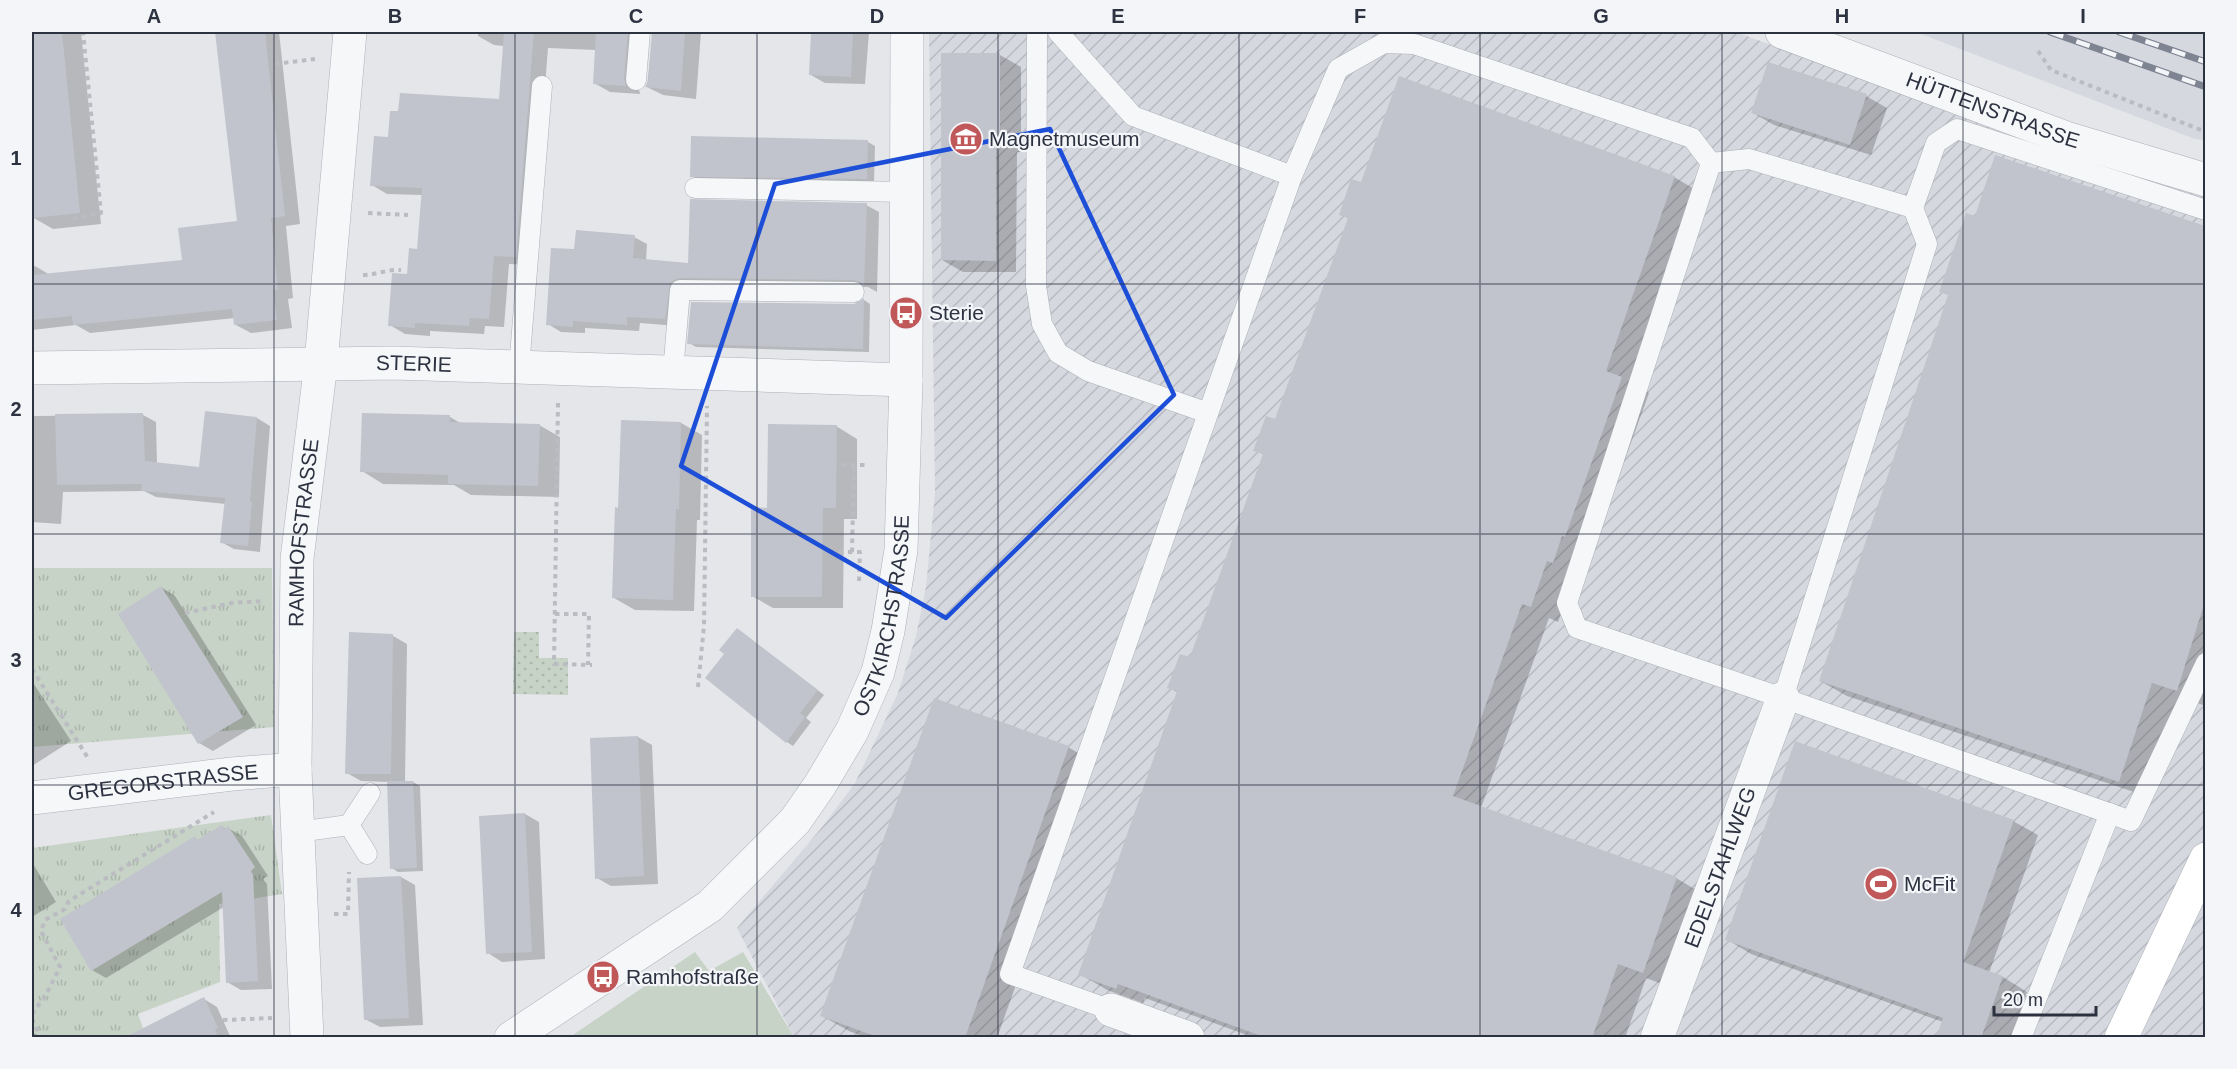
<svg xmlns="http://www.w3.org/2000/svg" width="2237" height="1069" viewBox="0 0 2237 1069" font-family="Arial,sans-serif">
<defs>
<pattern id="industrial-furrows" width="10" height="10" patternUnits="userSpaceOnUse" patternTransform="scale(1.5)"><rect width="10" height="10" fill="#d6d8df"/><path d="M-1 1l2-2M0 10L10 0M9 11l2-2" fill="none" stroke="#b8bac1"/></pattern>
<pattern id="grass-tufts" width="24" height="20" patternUnits="userSpaceOnUse" patternTransform="scale(1.5)"><rect width="24" height="20" fill="#c7d3c6"/><path d="M3 7l-1-3M5 7V3M7 7l1-3M15 17l-1-3M17 17v-4M19 17l1-3" fill="none" stroke="#abb6ab"/></pattern>
<pattern id="park-dots" width="8" height="8" patternUnits="userSpaceOnUse" patternTransform="scale(1.5)"><rect width="8" height="8" fill="#c7d3c6"/><path d="M2 2h.1M6 6h.1" fill="none" stroke="#abb6ab" stroke-width="1.8" stroke-linecap="round"/></pattern>
</defs>
<rect width="100%" height="100%" fill="#e4e6ea"/>
<polygon fill="#d6d8df" points="1916,32 2205,32 2205,140 2195,139"/>
<polygon fill="url(#industrial-furrows)" points="929,32 1736,32 2048,147 2205,191 2205,1037 794,1037 737,928 823,826 855,783 898,693 916,636 926,587 935,493"/>
<g fill="url(#grass-tufts)">
<polygon points="32,568 272,568 274,727 32,747"/>
<polygon points="271,815 282,894 219,904 220,982 138,1014 146,1037 32,1037 32,848"/>
</g>
<polygon fill="url(#park-dots)" points="514,632 539,632 539,658 568,658 568,695 513,694"/>
<polygon fill="#c7d3c6" points="695,952 709,971 743,952 794,1037 570,1037"/>
<g fill="#0003">
<polygon points="32,32 81,32 101,224 53,229 32,217"/>
<polygon points="217,32 279,32 300,224 286,226 293,298 288,299 292,328 251,333 236,325 235,318 90,333 76,325 32,330 32,267 35,266 50,275 183,261 238,222"/>
<polygon points="478,32 649,32 639,89 640,94 610,92 594,83 596,50 548,48 531,265 509,264 504,327 485,326 484,334 430,331 430,336 405,334 390,325 419,251 423,195 387,194 372,185 389,138 500,101 504,46 494,45 478,36"/>
<polygon points="653,32 701,32 696,99 663,95 647,87"/>
<polygon points="811,32 869,32 865,84 825,83 811,75 813,32"/>
<polygon points="1000,55 1021,67 1021,152 1017,152 1016,272 963,272 942,260"/>
<polygon points="1769,64 1866,96 1887,108 1871,155 1774,125 1753,113"/>
<polygon points="1400,78 1674,177 1701,193 1633,384 1649,393 1592,551 1575,576 1558,622 1549,618 1481,808 1676,878 1703,894 1670,987 1646,978 1625,1038 1255,1038 1145,998 1143,1003 1107,990 1080,974 1178,693 1169,687 1191,659 1264,455 1255,450 1276,421 1349,219 1341,214 1361,184"/>
<polygon points="693,138 868,142 875,146 874,182 698,180 692,176"/>
<polygon points="1996,157 2206,228 2206,699 2203,705 2179,697 2146,796 1847,696 1820,681 1950,296 1941,291 1976,218"/>
<polygon points="866,205 879,212 877,292 868,287 694,285 678,326 640,323 639,331 585,328 585,333 561,332 548,324 576,251 634,237 647,244 646,261 689,264"/>
<polygon points="864,300 870,304 869,352 696,347 689,343 854,306"/>
<polygon points="143,415 156,422 157,464 200,469 257,418 270,426 260,552 234,549 221,542 226,504 156,497 144,491 63,492 61,524 32,522 32,416"/>
<polygon points="450,417 462,424 539,425 560,437 559,497 471,495 454,485 383,484 362,471"/>
<polygon points="681,423 702,435 700,520 697,520 694,611 635,610 614,598 619,509"/>
<polygon points="836,426 857,439 857,519 844,519 843,608 773,608 752,596 769,509"/>
<polygon points="161,587 175,596 256,725 213,751 199,743"/>
<polygon points="350,634 393,636 407,644 405,782 413,782 420,786 423,871 398,872 392,868 389,782 361,781 347,773"/>
<polygon points="744,634 824,695 806,718 811,722 793,746 787,742"/>
<polygon points="32,681 71,741 32,766"/>
<polygon points="638,737 652,745 658,884 611,886 597,878"/>
<polygon points="1068,747 1095,763 997,1038 867,1038 849,1031 822,1016"/>
<polygon points="525,814 539,822 545,959 502,962 488,953"/>
<polygon points="2013,821 2038,835 1989,973 2003,977 2027,992 2011,1038 1938,1038 1943,1022 1751,954 1726,939"/>
<polygon points="222,827 226,829 228,828 242,836 268,876 263,879 267,884 272,989 241,990 227,982 224,907 106,978 92,970 195,838 199,841"/>
<polygon points="32,862 56,902 32,917"/>
<polygon points="401,877 415,885 423,1025 380,1027 365,1019 358,879"/>
<polygon points="204,999 217,1007 230,1036 154,1038"/>
<polygon points="32,1032 41,1037 42,1038 32,1038"/>
</g>
<g fill="#c2c4cd">
<polygon points="32,32 62,32 80,213 32,218"/>
<polygon points="215,32 265,32 285,216 271,218 278,290 273,290 277,320 234,325 232,309 73,325 72,316 32,320 32,275 182,260 178,228 237,221"/>
<polygon points="504,32 534,32 516,257 494,256 489,319 470,318 469,326 415,323 415,328 388,326 392,273 407,274 409,248 417,249 422,188 370,186 374,136 388,137 390,111 398,111 400,93 499,99"/>
<polygon points="596,32 628,32 624,79 626,86 593,84"/>
<polygon points="652,32 685,32 681,91 645,87 648,81"/>
<polygon points="811,32 853,32 851,77 809,75"/>
<polygon points="941,53 1000,53 1000,141 996,141 996,261 941,260"/>
<polygon points="1768,62 1867,94 1850,145 1751,113"/>
<polygon points="1399,76 1675,176 1606,371 1622,377 1565,537 1562,536 1553,563 1547,561 1531,607 1522,604 1453,796 1677,877 1643,973 1618,964 1592,1038 1267,1038 1118,984 1116,989 1078,975 1177,691 1167,688 1180,654 1190,657 1263,454 1253,451 1266,416 1275,419 1348,218 1339,215 1351,179 1361,182"/>
<polygon points="691,136 868,140 867,179 690,177"/>
<polygon points="1995,155 2205,226 2205,601 2177,691 2152,683 2119,782 1819,681 1948,295 1939,292 1966,213 1975,216"/>
<polygon points="690,199 867,203 864,286 861,282 854,280 680,278 674,280 670,284 665,319 627,317 627,325 573,321 573,327 546,325 551,248 574,249 576,230 635,235 633,258 688,263"/>
<polygon points="864,298 863,349 687,344 691,302 854,304"/>
<polygon points="205,411 257,417 250,501 248,500 252,502 248,546 220,543 225,498 141,491 142,484 57,485 55,414 143,413 145,461 199,467"/>
<polygon points="362,413 450,415 450,422 540,424 538,486 448,484 448,475 360,472"/>
<polygon points="621,420 681,422 679,509 676,509 673,600 612,598 615,507 618,508"/>
<polygon points="768,424 837,425 836,508 823,508 822,597 751,597 751,507 767,508"/>
<polygon points="161,586 243,717 198,744 118,614"/>
<polygon points="737,628 818,690 800,713 805,717 786,743 705,678 724,654 719,650"/>
<polygon points="349,632 393,634 391,774 345,774"/>
<polygon points="934,698 1069,746 965,1038 880,1038 820,1016"/>
<polygon points="638,736 644,876 595,879 590,738"/>
<polygon points="1795,741 2014,820 1963,962 2003,976 1981,1038 1936,1038 1943,1018 1725,940"/>
<polygon points="387,781 413,781 417,868 390,869"/>
<polygon points="525,813 532,952 486,954 479,816"/>
<polygon points="222,825 224,829 228,826 255,867 251,871 253,875 258,981 226,983 222,892 91,971 60,919 195,836 197,840"/>
<polygon points="401,876 409,1018 364,1020 357,878"/>
<polygon points="204,997 218,1028 215,1030 219,1038 124,1038"/>
</g>
<g fill="none" stroke-linecap="round" stroke-linejoin="round">
<defs>
<g id="lane">
<polyline points="1037,32 1036,286 1042,324 1058,353 1088,371 1208,413"/>
<polyline points="1058,32 1133,116 1292,176 1010,974 1111,1010"/>
<polyline points="636,80 640,32"/>
<polyline points="1711,163 1749,159 1913,208 1927,244 1783,698"/>
<polyline points="1292,176 1338,69 1384,43 1414,44 1692,138 1711,163 1567,603 1577,628 1783,698 2131,821 2206,663"/>
<polyline points="695,188 907,192"/>
<polyline points="1913,208 1936,143 1957,129 2206,210"/>
<polyline points="519,368 542,86"/>
<polyline points="673,372 680,290 854,292"/>
<polyline points="349,825 367,854"/>
<polyline points="298,832 349,825 370,793"/>
<polyline points="2021,1038 2110,813"/>
</g>
<g id="street">
<path id="s1" d="M1782 32 2066 138 2206 180"/>
<path id="s2" d="M32 368 394 363 906 380"/>
<path id="s3" d="M32 798 232 774 295 769"/>
<polyline points="1111,1010 1188,1038"/>
<path id="s4" d="M307 1038 295 769 297 559 321 363 350 32"/>
<path id="s5" d="M511 1038 710 906 795 821 820 785 852 731 878 672 888 631 901 550 906 380 907 32"/>
<path id="s6" d="M1657 1038 1783 698"/>
</g>
<polyline id="secondary" points="2121,1038 2206,859"/>
</defs>
<use href="#lane" stroke="#adb0b7" stroke-width="21"/>
<use href="#street" stroke="#adb0b7" stroke-width="34"/>
<use href="#secondary" stroke="#adb0b7" stroke-width="34"/>
<g stroke="#babcc2" stroke-width="4" stroke-dasharray="4.5 4.5" stroke-linecap="butt">
<polyline points="2038,51 2051,70 2206,132"/>
<polyline points="275,64 315,59"/>
<polyline points="368,213 408,215"/>
<polyline points="73,219 101,213 83,32"/>
<path d="M363 275C376 275 387 269 401 270"/>
<polyline points="558,403 554,664 592,665"/>
<polyline points="842,465 869,465"/>
<polyline points="830,552 862,552"/>
<polyline points="852,552 854,465"/>
<polyline points="859,581 860,552"/>
<polyline points="185,613 232,603 263,601"/>
<polyline points="555,614 589,614 588,665"/>
<polyline points="32,669 88,758"/>
<polyline points="698,687 704,626 707,406"/>
<polyline points="334,914 348,914 349,872"/>
<polyline points="32,1014 46,995 60,967 41,931 45,920 65,909 69,901 214,812"/>
<polyline points="32,1019 41,1038"/>
<polyline points="223,1020 272,1018"/>
</g>
<use href="#lane" stroke="#f6f7f9" stroke-width="20"/>
<use href="#street" stroke="#f6f7f9" stroke-width="33"/>
<use href="#secondary" stroke="#fff" stroke-width="33"/>
<defs>
<g id="rail">
<polyline points="2050,32 2206,87"/>
<polyline points="2119,32 2206,62"/>
</g>
</defs>
<use href="#rail" stroke="#7f8492" stroke-width="7"/>
<use href="#rail" stroke="#f4f5f8" stroke-width="4.5" stroke-dasharray="14" stroke-linecap="butt"/>
</g>
<path fill="none" stroke="#1d4ed8" stroke-width="4.5" stroke-linejoin="round" d="M1050 129 1174 395 946 618 681 466 775 184Z"/>
<path fill="none" stroke="#2d3241" stroke-width="1.5" stroke-opacity="0.55" d="M274 32V1038M515 32V1038M757 32V1038M998 32V1038M1239 32V1038M1480 32V1038M1722 32V1038M1963 32V1038M32 284H2206M32 534H2206M32 785H2206"/>
<defs>
<symbol id="museum-disc" viewBox="-11 -11 22 22"><circle r="9.5" fill="#c05859" stroke="#f4f5f8"/><path d="M0-6L6-3V-2H-6V-3ZM-5-1h2V3h-2ZM-1-1h2V3h-2ZM3-1h2V3H3ZM-6 4H6V6H-6Z" fill="#fff"/></symbol>
<symbol id="bus-disc" viewBox="-11 -11 22 22"><circle r="9.5" fill="#c05859" stroke="#f4f5f8"/><path d="M-5-6H5V4H4V6H2V4H-2V6H-4V4H-5ZM-3.5-4V0h7V-4ZM-3.5 1.2v1.5H-2V1.2ZM2 1.2v1.5H3.5V1.2Z" fill="#fff"/></symbol>
<symbol id="stadium-disc" viewBox="-11 -11 22 22"><circle r="9.5" fill="#c05859" stroke="#f4f5f8"/><path d="M0-5a6.5 5 0 1 0 0 10a6.5 5 0 1 0 0-10ZM-3.5-1.8h7v3.6h-7Z" fill="#fff"/></symbol>
</defs>
<g fill-rule="evenodd">
<use href="#museum-disc" x="947" y="120" width="38" height="38"/>
<use href="#bus-disc" x="887" y="294" width="38" height="38"/>
<use href="#stadium-disc" x="1862" y="865" width="38" height="38"/>
<use href="#bus-disc" x="584" y="958" width="38" height="38"/>
</g>
<g text-anchor="middle" stroke-width="4.5" stroke-linejoin="round" paint-order="stroke">
<g font-size="21" fill="#2d3241" stroke="#f4f5f8">
<text dy="7" stroke="none"><textPath href="#s1" startOffset="225">HÜTTENSTRASSE</textPath></text>
<text dy="7" stroke="none"><textPath href="#s2" startOffset="382">STERIE</textPath></text>
<text dy="7" stroke="none"><textPath href="#s4" startOffset="506">RAMHOFSTRASSE</textPath></text>
<text dy="7" stroke="none"><textPath href="#s5" startOffset="586">OSTKIRCHSTRASSE</textPath></text>
<text dy="7" stroke="none"><textPath href="#s3" startOffset="132">GREGORSTRASSE</textPath></text>
<text dy="7" stroke="none"><textPath href="#s6" startOffset="182">EDELSTAHLWEG</textPath></text>
</g>
<g font-size="21" fill="#2d3241" stroke="#f4f5f8" text-anchor="start">
<text x="989" y="146">Magnetmuseum</text>
<text x="929" y="320">Sterie</text>
<text x="1904" y="891">McFit</text>
<text x="626" y="984">Ramhofstraße</text>
</g>
</g>
<rect width="2237" height="1069" fill="none" stroke="#f4f5f8" stroke-width="66"/>
<path d="M1994 1006v9h102v-9" fill="none" stroke="#2d3241" stroke-width="3"/>
<text x="2003" y="1006" font-size="18" fill="#2d3241" stroke="#f4f5f8" stroke-width="4.5" paint-order="stroke">20 m</text>
<rect x="33" y="33" width="2171" height="1003" fill="none" stroke="#2d3241" stroke-width="2"/>
<g font-size="20" text-anchor="middle" font-weight="bold" fill="#2d3241">
<text x="154" y="23">A</text>
<text x="395" y="23">B</text>
<text x="636" y="23">C</text>
<text x="877" y="23">D</text>
<text x="1118" y="23">E</text>
<text x="1360" y="23">F</text>
<text x="1601" y="23">G</text>
<text x="1842" y="23">H</text>
<text x="2083" y="23">I</text>
<text x="16" y="165">1</text>
<text x="16" y="416">2</text>
<text x="16" y="667">3</text>
<text x="16" y="917">4</text>
</g>
</svg>
